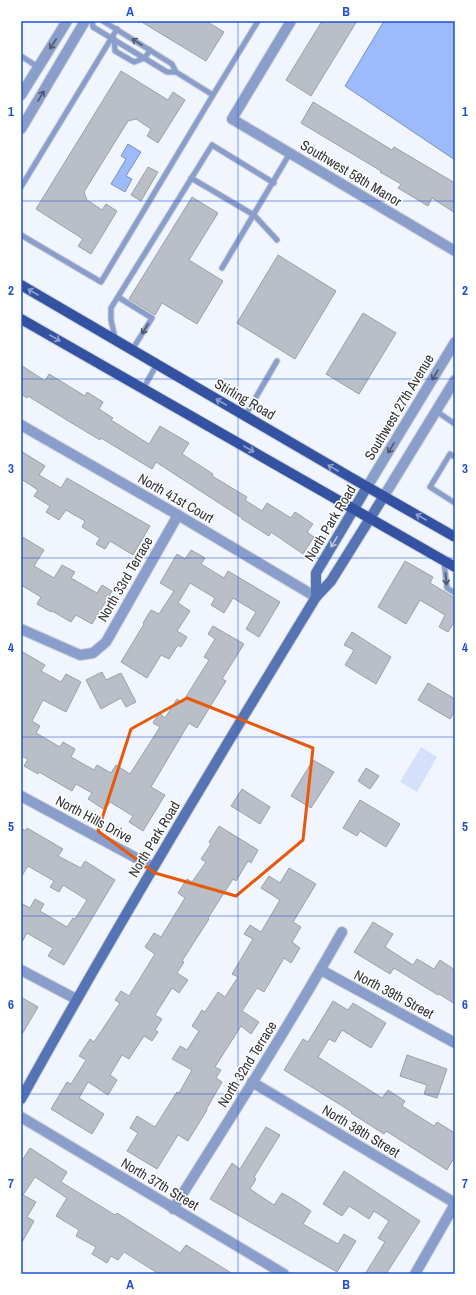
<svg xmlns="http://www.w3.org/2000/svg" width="476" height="1295" viewBox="0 0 476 1295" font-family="'Archivo Narrow',sans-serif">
<rect width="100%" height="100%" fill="#f1f5fe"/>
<polygon fill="#d5e1fa" points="421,747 437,757 417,792 400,782"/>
<g fill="#9dbafa" stroke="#7d92bf">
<polygon points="384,21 455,21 455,160 345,86"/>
<polygon points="128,144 141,152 126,176 132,179 125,192 111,184 126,159 121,156"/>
</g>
<g fill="#babec7" stroke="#9ca0a8">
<polygon points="140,21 206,21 224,32 206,61"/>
<polygon points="322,21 357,21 311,96 286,80"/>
<polygon points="121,71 168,100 173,92 185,100 158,143 147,136 151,129 136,119 128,121 84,192 87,200 102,210 106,204 117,211 91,254 78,246 83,239 36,209"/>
<polygon points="313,102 392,150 394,147 455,183 455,213 432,198 428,206 398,188 401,184 380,172 381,171 301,123"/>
<polygon points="148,167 158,172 141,201 131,195"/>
<polygon points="192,197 218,213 189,260 223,281 197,324 162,303 155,315 129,299"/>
<polygon points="278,255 336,291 295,359 237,323"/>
<polygon points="363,313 396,333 359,394 326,374"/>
<polygon points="21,365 45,381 49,374 85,396 87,392 103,402 99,409 113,418 111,420 149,444 160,426 189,443 182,454 213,474 212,476 247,497 245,500 262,511 267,503 291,518 295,512 313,524 307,532 314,537 303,554 271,532 269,536 242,519 242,518 156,462 152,469 101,438 100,440 70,422 28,396 27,398 21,394"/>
<polygon points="21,451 45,466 39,475 61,488 67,478 150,526 133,555 110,541 105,549 96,544 100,538 82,527 85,521 66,510 59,520 46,512 50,506 34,496 38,490 21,479"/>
<polygon points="21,536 44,550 34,566 54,578 62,565 75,572 71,578 97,593 102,585 112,591 92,624 76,615 71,622 52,611 51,612 37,604 41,597 21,585"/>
<polygon points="191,550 205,558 201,564 224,578 228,571 280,602 259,637 246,629 256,612 233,598 224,613 211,605 215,598 190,583 178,603 190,611 177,631 187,637 181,647 178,645 169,659 161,655 147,678 121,662 144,624 143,623 151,610 159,614 174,591 160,583 177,554 185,559"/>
<polygon points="405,561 433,577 430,583 455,598 455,621 448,632 439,627 445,615 420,600 406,624 378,607"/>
<polygon points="213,626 244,644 222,679 226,681 197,728 189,723 151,787 165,795 143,831 129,822 133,816 110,802 105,810 88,799 92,793 76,784 72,791 39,772 38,774 24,766 28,759 21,756 21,651 45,665 41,671 61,682 66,674 81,682 66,712 43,700 32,721 40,726 36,733 60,747 63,742 75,749 71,757 94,770 97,765 111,773 116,765 130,774 160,727 153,723 159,713 165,718 177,699 182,703 209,660 204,657 215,639 208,634"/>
<polygon points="352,632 391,657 376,684 345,665 354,650 344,645"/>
<polygon points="102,672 106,680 121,673 136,702 126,707 121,698 101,709 86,680"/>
<polygon points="428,683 455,699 455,711 450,719 418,700"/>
<polygon points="313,760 334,772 311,808 291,796"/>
<polygon points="366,768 379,776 370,789 358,781"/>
<polygon points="242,789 270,807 260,824 231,806"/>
<polygon points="360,800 400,824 386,847 360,831 357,836 343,828"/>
<polygon points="219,826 258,850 251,863 248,861 236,881 233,879 208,918 209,919 182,961 184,962 177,973 188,980 179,993 172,988 155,1015 162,1019 155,1030 158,1032 152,1041 144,1036 129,1059 122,1055 110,1075 117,1080 108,1095 88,1082 79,1098 104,1114 92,1134 51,1109 67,1082 71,1084 86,1060 79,1056 90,1039 94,1042 120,1003 115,1000 121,991 129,996 155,954 145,947 154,933 161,937 185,898 178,893 187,879 192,882 206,862 201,859 211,844 209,842"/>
<polygon points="21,828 26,831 27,828 63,849 58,856 81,868 85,861 115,880 64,965 48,956 53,948 27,933 21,944 21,903 30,908 35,899 44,904 40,911 67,927 73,918 75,919 87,900 63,885 59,892 50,887 54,881 28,866 21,877"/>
<polygon points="289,868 316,884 293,922 301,927 292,942 300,948 291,963 284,958 264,992 257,988 242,1011 259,1022 251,1034 241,1026 215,1067 221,1070 216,1078 222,1082 206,1110 207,1110 188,1141 178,1135 157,1169 127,1151 138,1133 130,1128 137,1116 155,1127 177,1092 179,1093 192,1070 172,1059 180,1046 187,1050 199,1031 192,1026 202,1010 205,1012 218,992 225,997 238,977 232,974 253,939 244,934 250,925 261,932 280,900 261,888 269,876 280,883"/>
<polygon points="373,922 393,934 385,947 413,965 417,959 434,969 440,960 455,970 455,1004 439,994 438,995 394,968 390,974 354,952"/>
<polygon points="21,997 38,1007 21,1036"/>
<polygon points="333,1001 348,1010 353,1003 386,1023 371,1048 342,1030 335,1042 329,1039 318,1057 382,1098 388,1090 405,1101 402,1106 434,1126 437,1122 455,1133 455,1156 447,1170 386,1131 384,1134 351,1113 352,1112 284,1070 303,1039 308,1042"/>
<polygon points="407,1055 447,1069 437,1098 424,1094 427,1085 400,1076"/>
<polygon points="266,1127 280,1135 254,1177 256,1179 250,1189 274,1205 282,1193 296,1201 311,1211 303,1224 338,1244 344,1234 356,1241 337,1272 210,1199 232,1163 240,1169"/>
<polygon points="30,1148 67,1172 61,1182 115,1215 117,1213 180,1253 186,1245 233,1274 159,1274 124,1252 118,1260 111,1256 107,1263 92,1254 96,1247 76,1236 79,1230 56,1216 67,1198 35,1177 23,1195 36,1202 27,1217 34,1221 21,1244 21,1162"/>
<polygon points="344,1171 420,1221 386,1274 365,1274 385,1242 378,1238 389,1221 374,1211 369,1219 349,1206 342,1216 323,1204"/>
</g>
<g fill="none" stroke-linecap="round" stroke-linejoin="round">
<defs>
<g id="lane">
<polyline points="92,21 93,27 167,72 176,72"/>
<polyline points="103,21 172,64 176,72 213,95 258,21"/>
<polyline points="114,39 115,51 134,62 145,58 150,50"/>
<polyline points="21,56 38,67"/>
<polyline points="191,178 254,215 277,240"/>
<polyline points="21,187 117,29"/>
<polyline points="21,235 101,282 213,95"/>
<polyline points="222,268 290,153"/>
<polyline points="118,297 152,318 132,350"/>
<polyline points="115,338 111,320 111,308 212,145 274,183"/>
<polyline points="143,389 157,364"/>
<polyline points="436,411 455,424"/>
<polyline points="245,416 277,361"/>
<polyline points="455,457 450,454 430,487 455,503"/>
<polyline points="444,562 447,588 455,593"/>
</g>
<g id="street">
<polyline points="291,21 232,119 455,251"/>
<polyline points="21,95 67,21"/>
<polyline points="21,129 85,21"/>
<polyline points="21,425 178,515 316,597"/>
<polyline points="367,487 455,342"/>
<polyline points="384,496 455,380"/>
<polyline points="21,629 80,655 93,653 106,642 178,515"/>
<polyline points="21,796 153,867"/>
<polyline points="21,970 76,999"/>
<polyline points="321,970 455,1043"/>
<polyline points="252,1082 455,1203"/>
<polyline points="21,1117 284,1274"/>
<path d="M173 1209C231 1117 289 1026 342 932"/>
<polyline points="415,1274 455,1204"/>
</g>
<g id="secondary">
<polyline points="316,597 316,573 367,487"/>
<path d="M21 1099C115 929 215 763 316 597L331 581 384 496"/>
</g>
<g id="primary">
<polyline points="21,285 350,477 455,537"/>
<polyline points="21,319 455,567"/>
</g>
</defs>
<use href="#lane" stroke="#ced2da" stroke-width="7"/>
<use href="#street" stroke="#ced2da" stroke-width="12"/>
<use href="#secondary" stroke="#ced2da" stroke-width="12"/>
<use href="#primary" stroke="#ced2da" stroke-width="12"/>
<use href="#lane" stroke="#899ecb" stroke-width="5"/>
<use href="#street" stroke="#899ecb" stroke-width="10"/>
<use href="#secondary" stroke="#5673b4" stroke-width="10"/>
<use href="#primary" stroke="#3352a2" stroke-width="10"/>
</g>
<defs><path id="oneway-shaft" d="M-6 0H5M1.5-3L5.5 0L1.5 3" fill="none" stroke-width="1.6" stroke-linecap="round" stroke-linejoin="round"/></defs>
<g stroke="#50586a">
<use href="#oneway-shaft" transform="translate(137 42) rotate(-148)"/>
<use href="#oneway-shaft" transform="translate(53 44) rotate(123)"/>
<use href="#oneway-shaft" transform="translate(41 96) rotate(-59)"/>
<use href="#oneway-shaft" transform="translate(145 329) rotate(121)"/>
<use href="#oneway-shaft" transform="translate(435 375) rotate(121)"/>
<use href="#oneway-shaft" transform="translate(391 448) rotate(121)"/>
<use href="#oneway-shaft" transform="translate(446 579) rotate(85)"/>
</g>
<g stroke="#8fa0cc">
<use href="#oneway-shaft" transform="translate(33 292) rotate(-150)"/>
<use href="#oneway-shaft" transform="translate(55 338) rotate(30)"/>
<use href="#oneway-shaft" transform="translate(221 402) rotate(-150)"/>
<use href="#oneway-shaft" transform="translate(249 449) rotate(30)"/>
<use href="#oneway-shaft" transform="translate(333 468) rotate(-150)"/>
<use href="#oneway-shaft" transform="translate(421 517) rotate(-150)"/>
</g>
<use stroke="#bbc7e1" href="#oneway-shaft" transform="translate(334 542) rotate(120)"/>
<path fill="none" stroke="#e8590c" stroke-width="3" stroke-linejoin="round" d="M187 698 313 748 303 840 236 896 155 873 98 831 131 729Z"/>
<path fill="none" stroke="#1d4ed8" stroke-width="1" stroke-opacity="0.55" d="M238 21V1274M21 201H455M21 379H455M21 558H455M21 737H455M21 916H455M21 1094H455"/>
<g text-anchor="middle" stroke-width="3" stroke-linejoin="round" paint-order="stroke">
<g font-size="14" fill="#313336" stroke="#fff">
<text transform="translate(351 173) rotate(31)" y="5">Southwest 58th Manor</text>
<text transform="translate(245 399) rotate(30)" y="5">Stirling Road</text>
<text transform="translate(399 407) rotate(-59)" y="5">Southwest 27th Avenue</text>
<text transform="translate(176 498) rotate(30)" y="5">North 41st Court</text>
<text transform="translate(330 523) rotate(-59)" y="5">North Park Road</text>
<text transform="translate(125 579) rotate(-60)" y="5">North 33rd Terrace</text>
<text transform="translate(94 819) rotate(28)" y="5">North Hills Drive</text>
<text transform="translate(154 839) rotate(-59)" y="5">North Park Road</text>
<text transform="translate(394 994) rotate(28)" y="5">North 39th Street</text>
<text transform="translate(247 1064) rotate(-58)" y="5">North 32nd Terrace</text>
<text transform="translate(361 1131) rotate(31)" y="5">North 38th Street</text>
<text transform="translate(160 1184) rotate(31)" y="5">North 37th Street</text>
</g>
</g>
<rect width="476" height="1295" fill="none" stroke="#ffffff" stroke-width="44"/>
<rect x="22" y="22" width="432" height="1251" fill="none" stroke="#1d4ed8" stroke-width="1.5"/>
<g font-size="13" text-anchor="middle" font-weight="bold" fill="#1d4ed8">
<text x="130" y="16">A</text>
<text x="346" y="16">B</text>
<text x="11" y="116">1</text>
<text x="465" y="116">1</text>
<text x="11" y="295">2</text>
<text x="465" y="295">2</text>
<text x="11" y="473">3</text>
<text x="465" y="473">3</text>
<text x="11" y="652">4</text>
<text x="465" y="652">4</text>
<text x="11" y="831">5</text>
<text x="465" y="831">5</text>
<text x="11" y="1009">6</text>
<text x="465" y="1009">6</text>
<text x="11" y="1188">7</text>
<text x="465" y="1188">7</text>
<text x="130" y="1289">A</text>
<text x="346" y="1289">B</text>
</g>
</svg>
